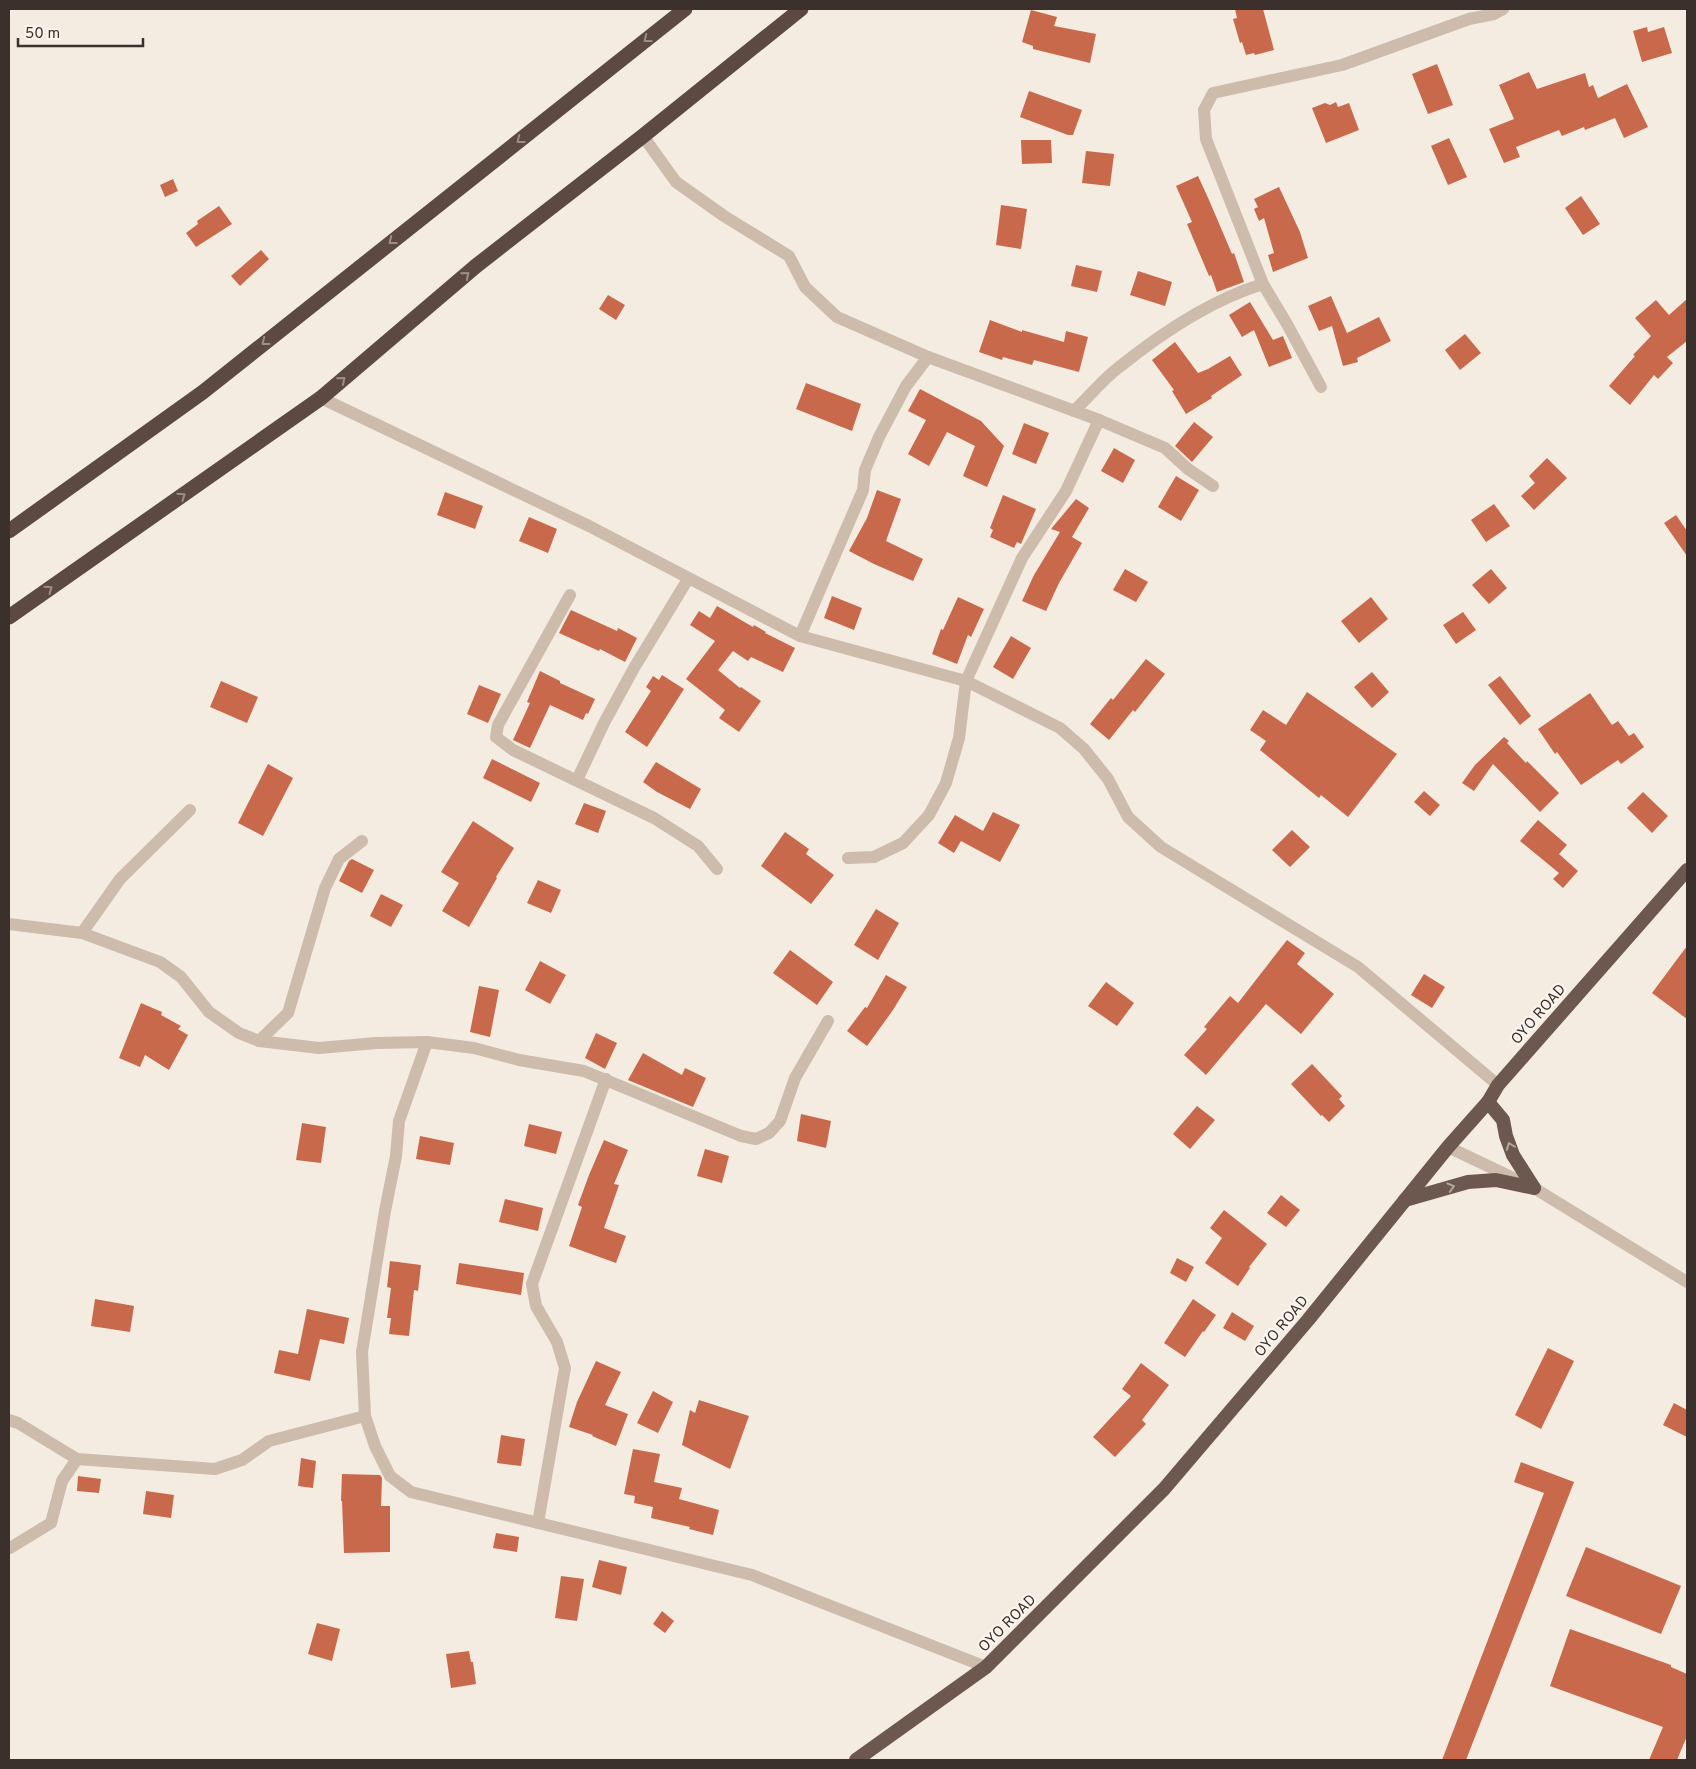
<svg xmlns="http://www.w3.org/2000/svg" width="1696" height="1769" viewBox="0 0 1696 1769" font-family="Overpass,sans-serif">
<rect width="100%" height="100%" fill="#f4ebe1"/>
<g fill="#c8694b">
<polygon points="1235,9 1263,9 1274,50 1255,55 1254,53 1246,55 1242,42 1240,43 1233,19 1237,18"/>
<polygon points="1031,10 1057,17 1054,26 1096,34 1090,63 1033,49 1033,46 1022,42"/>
<polygon points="1647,27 1648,32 1664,27 1672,53 1642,62 1633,31"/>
<polygon points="1437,64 1453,105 1428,114 1412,74"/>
<polygon points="1529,72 1537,89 1585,73 1589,87 1593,85 1598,98 1627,84 1648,127 1624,138 1615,118 1585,130 1584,127 1562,136 1559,130 1516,147 1520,157 1504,163 1489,129 1514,119 1499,85"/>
<polygon points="1029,91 1082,110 1073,135 1068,135 1020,117"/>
<polygon points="1336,102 1338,107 1349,103 1359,130 1326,143 1312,108 1325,103 1330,105"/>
<polygon points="1449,138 1467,177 1448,185 1431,146"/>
<polygon points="1021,140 1051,140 1052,163 1022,164"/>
<polygon points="1086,151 1114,154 1110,186 1082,183"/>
<polygon points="1198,176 1209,200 1232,254 1234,253 1244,282 1217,292 1211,275 1209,276 1187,224 1192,222 1176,186"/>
<polygon points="173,179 178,191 165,197 160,185"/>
<polygon points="1279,187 1300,232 1308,258 1273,272 1268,255 1274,253 1264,218 1259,221 1254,209 1258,207 1254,199"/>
<polygon points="1581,196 1600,224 1583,235 1565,208"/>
<polygon points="1001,205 1027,209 1021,249 996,245"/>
<polygon points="219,206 232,224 196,247 186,233 198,224 197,221"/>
<polygon points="261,250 269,259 240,286 231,276"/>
<polygon points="1076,265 1102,271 1097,292 1071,286"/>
<polygon points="1138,271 1172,282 1165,306 1130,295"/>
<polygon points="608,295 625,305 616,320 599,309"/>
<polygon points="1331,296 1347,333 1379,317 1391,341 1357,358 1358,362 1343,366 1332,326 1319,331 1308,306"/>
<polygon points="1687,299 1687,341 1667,357 1673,363 1658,379 1654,375 1630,405 1609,386 1635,356 1633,355 1651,336 1635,318 1656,300 1669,315"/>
<polygon points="1250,302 1273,340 1283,336 1292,358 1269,367 1254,330 1242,337 1229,315"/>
<polygon points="990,320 1022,332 1022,330 1064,342 1066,331 1088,337 1079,372 1034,360 1032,365 1003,357 1002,360 979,352"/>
<polygon points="1465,334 1481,353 1460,370 1445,350"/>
<polygon points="1175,342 1198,373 1208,369 1230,356 1242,375 1211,396 1212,398 1186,414 1172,391 1174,390 1152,360"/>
<polygon points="806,383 861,404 852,431 796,409"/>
<polygon points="920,389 981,421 1004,446 987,487 963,476 975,446 947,432 929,466 908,454 926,420 908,411"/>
<polygon points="1194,422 1213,437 1192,462 1175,446"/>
<polygon points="1024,423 1049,433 1036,464 1012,454"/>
<polygon points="1114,448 1135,460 1123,483 1101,471"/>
<polygon points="1547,458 1567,478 1534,510 1521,496 1535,483 1529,476"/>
<polygon points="1176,476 1199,490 1181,521 1158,507"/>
<polygon points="877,490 901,499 886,541 923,559 913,581 874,564 849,551 867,518"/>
<polygon points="445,492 483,506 475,529 437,515"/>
<polygon points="1003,495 1036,509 1021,544 1017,542 1014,548 990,537 993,530 990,528"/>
<polygon points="1076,499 1089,508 1072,537 1082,543 1059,583 1046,611 1022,601 1034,575 1060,532 1051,529"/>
<polygon points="1494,504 1510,526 1486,542 1471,520"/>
<polygon points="1676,515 1687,531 1687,556 1664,523"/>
<polygon points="529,517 557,529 548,553 519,541"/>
<polygon points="1125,569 1148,582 1136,602 1113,590"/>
<polygon points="1491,569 1507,588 1489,604 1472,585"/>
<polygon points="832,596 862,608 854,630 824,618"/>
<polygon points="958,597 984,609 971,637 968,635 957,664 932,654 941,629 943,630"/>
<polygon points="1371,597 1388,619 1359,643 1341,621"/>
<polygon points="717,606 753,627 754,625 766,632 765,633 795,648 783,672 751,657 748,661 733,651 718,670 740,688 741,687 761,701 739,732 719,718 725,710 686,679 715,641 690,625 699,611 710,618"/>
<polygon points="571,610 617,631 618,628 637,638 625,662 600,649 599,651 559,633"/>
<polygon points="1463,612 1476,630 1456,644 1443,625"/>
<polygon points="1011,636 1031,648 1013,679 993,667"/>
<polygon points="1146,659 1165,674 1135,712 1133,710 1109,740 1090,724 1111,698 1113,700"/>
<polygon points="540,671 560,681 560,683 595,699 588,714 586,713 583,720 550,705 530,748 513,740 530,703 527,702"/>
<polygon points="1372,672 1389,692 1372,708 1354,687"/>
<polygon points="662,675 684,689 647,747 625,732 651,691 646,687 653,676 659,680"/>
<polygon points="1500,676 1531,716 1520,725 1488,685"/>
<polygon points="221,681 258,697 247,723 210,707"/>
<polygon points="479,685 501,694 488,723 467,714"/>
<polygon points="1307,692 1397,754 1348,817 1321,795 1319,798 1260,750 1266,741 1250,730 1263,710 1286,725"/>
<polygon points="1590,693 1612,725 1618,721 1629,736 1634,733 1644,747 1621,764 1618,760 1581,785 1557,752 1555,754 1538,729"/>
<polygon points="1504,737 1509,741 1507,743 1526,763 1527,761 1559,793 1540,812 1493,764 1474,791 1462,783 1475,765"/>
<polygon points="492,759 540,783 531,802 483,778"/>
<polygon points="656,762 701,789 690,809 657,792 643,782"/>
<polygon points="268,764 293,778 263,836 238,823"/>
<polygon points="1424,791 1440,805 1430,816 1414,802"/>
<polygon points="1643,792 1668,816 1652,833 1627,808"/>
<polygon points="584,803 606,811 598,833 575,824"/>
<polygon points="993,812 1020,825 1000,862 961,841 954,853 938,843 955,815 983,831"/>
<polygon points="1538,820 1567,845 1559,854 1578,871 1563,888 1553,879 1559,873 1520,841"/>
<polygon points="473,821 514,848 496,877 497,878 469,927 442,911 459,883 441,872"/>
<polygon points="1292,830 1310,847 1290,867 1272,850"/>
<polygon points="785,832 809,849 806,854 834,875 811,904 761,866"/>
<polygon points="352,859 374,870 362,893 339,881 349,861"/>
<polygon points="538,880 561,890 551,913 527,903"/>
<polygon points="381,894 403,905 391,927 370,916"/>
<polygon points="876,909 899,923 878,960 854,945"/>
<polygon points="1287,940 1305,953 1297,964 1334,994 1301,1034 1266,1004 1206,1075 1184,1055 1207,1029 1204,1027 1230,996 1238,1003"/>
<polygon points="1687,946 1687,1019 1652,993"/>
<polygon points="790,950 833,982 817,1005 773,973"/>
<polygon points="540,961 566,975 550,1004 525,990"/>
<polygon points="1424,974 1445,987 1432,1008 1411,995"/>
<polygon points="886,975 907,987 893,1010 867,1046 847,1031 865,1007 867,1008"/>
<polygon points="1106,982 1134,1003 1117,1026 1088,1006"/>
<polygon points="479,986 499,990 490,1037 470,1032"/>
<polygon points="141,1003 162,1012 161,1015 181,1026 178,1029 188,1035 169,1070 145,1055 140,1067 119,1058"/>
<polygon points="596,1033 617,1043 605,1069 585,1058"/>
<polygon points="643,1053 682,1075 685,1068 706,1078 693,1107 628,1080"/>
<polygon points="1312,1064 1342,1096 1339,1099 1345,1106 1329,1122 1322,1115 1321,1116 1291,1084"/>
<polygon points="1197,1106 1215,1120 1190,1149 1173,1134"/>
<polygon points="801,1114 831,1121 826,1148 797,1141"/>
<polygon points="302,1123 326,1127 321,1163 296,1160"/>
<polygon points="529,1124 562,1132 556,1154 524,1146"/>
<polygon points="420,1136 454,1143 450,1165 416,1159"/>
<polygon points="604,1140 628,1150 614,1184 619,1185 604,1228 626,1236 616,1263 569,1246 582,1207 578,1205 589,1175"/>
<polygon points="705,1149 729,1156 722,1183 697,1176"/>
<polygon points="1281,1195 1300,1210 1286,1227 1267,1213"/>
<polygon points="505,1199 543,1208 538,1231 499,1222"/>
<polygon points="1224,1210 1267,1244 1249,1267 1250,1268 1238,1286 1205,1263 1222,1238 1210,1228"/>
<polygon points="1177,1258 1194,1267 1186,1282 1170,1273"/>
<polygon points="390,1261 421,1265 418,1291 414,1290 409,1336 389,1334 391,1318 387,1318 391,1288 387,1287"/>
<polygon points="459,1263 524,1273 521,1295 456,1284"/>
<polygon points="95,1299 134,1306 130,1332 91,1326"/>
<polygon points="1193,1299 1216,1315 1204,1332 1203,1331 1185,1357 1164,1343"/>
<polygon points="307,1309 349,1318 344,1344 320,1339 310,1381 274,1373 279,1350 298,1354"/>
<polygon points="1232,1312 1254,1326 1245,1341 1223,1328"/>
<polygon points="1548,1348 1574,1361 1541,1429 1515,1415"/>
<polygon points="596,1361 621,1372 605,1405 628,1414 616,1446 592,1436 593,1435 569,1427 577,1402"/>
<polygon points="1141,1363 1169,1385 1142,1420 1146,1424 1115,1457 1093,1437 1131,1396 1122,1389"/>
<polygon points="653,1391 673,1402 658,1433 637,1423"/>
<polygon points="699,1400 749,1416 730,1469 682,1445 690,1410 695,1413"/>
<polygon points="1674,1403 1687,1410 1687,1437 1663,1425"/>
<polygon points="501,1435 525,1439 521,1466 497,1463"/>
<polygon points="633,1449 660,1454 654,1482 682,1488 679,1499 719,1510 713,1535 689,1529 690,1527 651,1518 653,1507 634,1503 635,1496 624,1494"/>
<polygon points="301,1458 316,1461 313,1488 298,1486"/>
<polygon points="1521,1462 1574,1482 1466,1760 1442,1760 1544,1493 1514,1482"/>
<polygon points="342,1474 380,1475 382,1478 381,1506 390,1506 390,1552 344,1553 342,1501 341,1501"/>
<polygon points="78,1476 101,1479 99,1493 77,1491"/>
<polygon points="146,1491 174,1495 171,1518 143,1514"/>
<polygon points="496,1533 519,1537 517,1552 493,1548"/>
<polygon points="1586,1547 1681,1586 1661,1634 1566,1596"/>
<polygon points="599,1560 627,1567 621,1595 592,1587"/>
<polygon points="561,1576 584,1579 577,1621 555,1618"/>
<polygon points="662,1611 674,1621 665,1633 653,1624"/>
<polygon points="317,1623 340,1629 332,1661 308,1654"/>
<polygon points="1570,1629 1671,1665 1671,1667 1687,1674 1687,1736 1677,1760 1649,1760 1663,1727 1550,1686"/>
<polygon points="469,1651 471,1662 473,1662 476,1684 451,1688 446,1654"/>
</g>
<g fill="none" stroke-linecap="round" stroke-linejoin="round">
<g stroke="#cdbbac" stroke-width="12">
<polyline points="643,136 676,182 724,216 789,256 805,287 837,317 928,357 1099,420 1165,448 1188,469 1213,486"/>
<polyline points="1321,387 1287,324 1263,284 1206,139 1204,110 1213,93 1342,65 1469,19 1494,14 1503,9"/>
<polyline points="321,398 589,526 800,636 966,681 1060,728 1084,749 1108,779 1128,817 1161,847 1358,967 1498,1085"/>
<path d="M1074 411C1089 397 1102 380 1118 368 1159 335 1213 299 1263 284"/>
<polyline points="570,595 498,725 496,737 513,750 654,818 698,846 717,869"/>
<polyline points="800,636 863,490 865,470 879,437 906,386 928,357"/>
<polyline points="577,780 604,723 634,668 688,579"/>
<polyline points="848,858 874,857 903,843 929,815 946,783 959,738 966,681 1022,558 1066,491 1099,420"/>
<polyline points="9,924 82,933 160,962 181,977 209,1012 239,1033 259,1041 319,1048 376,1043 427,1042 474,1048 519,1060 584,1071 741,1136 756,1139 769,1133 780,1121 795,1078 828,1021"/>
<polyline points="82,933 120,879 190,810"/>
<polyline points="259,1041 288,1013 325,888 339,859 362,841"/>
<polyline points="427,1042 399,1121 396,1156 385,1211 362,1352 365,1416 375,1446 390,1476 411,1492 752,1575 986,1667"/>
<polyline points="9,1420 18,1423 77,1459 215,1469 242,1460 269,1441 365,1416"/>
<polyline points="538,1523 565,1368 557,1342 536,1306 532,1284 606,1079"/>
<polyline points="10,1548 51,1523 62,1481 77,1459"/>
</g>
<polyline stroke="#cdbbac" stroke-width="12" points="1448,1147 1534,1188 1687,1282"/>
<g stroke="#6c584f" stroke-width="14">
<polyline points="1488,1102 1503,1120 1506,1136 1513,1155 1534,1188"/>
<polyline points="1405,1200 1468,1182 1496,1180 1534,1188"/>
<polyline points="856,1760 986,1667 1164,1489 1308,1320 1448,1147 1488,1102 1498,1085 1687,870"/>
</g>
<g stroke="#5c4a42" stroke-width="15">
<polyline points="9,531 203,392 685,9"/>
<polyline points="9,617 321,398 476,266 643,136 801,9"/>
</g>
</g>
<defs><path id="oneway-chevron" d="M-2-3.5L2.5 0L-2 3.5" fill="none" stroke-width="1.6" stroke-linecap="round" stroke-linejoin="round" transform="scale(1.25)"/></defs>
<g stroke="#9c8e87">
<use href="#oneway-chevron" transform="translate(647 39) rotate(142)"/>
<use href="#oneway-chevron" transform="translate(520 140) rotate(142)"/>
<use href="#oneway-chevron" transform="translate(392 241) rotate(142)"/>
<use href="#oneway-chevron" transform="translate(466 275) rotate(-40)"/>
<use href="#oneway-chevron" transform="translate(265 342) rotate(142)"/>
<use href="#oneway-chevron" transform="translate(342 380) rotate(-40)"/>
<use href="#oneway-chevron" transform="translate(182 496) rotate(-35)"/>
<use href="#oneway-chevron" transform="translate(49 589) rotate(-35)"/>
</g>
<g stroke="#b4a69e">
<use href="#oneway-chevron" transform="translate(1510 1146) rotate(-111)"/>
<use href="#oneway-chevron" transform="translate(1451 1187) rotate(-16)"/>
</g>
<g text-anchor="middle" stroke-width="4.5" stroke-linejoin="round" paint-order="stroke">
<g font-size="15" fill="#3b302b" stroke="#fbf5ee">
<text transform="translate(1538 1014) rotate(-49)" y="5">OYO ROAD</text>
<text transform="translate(1281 1326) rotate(-50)" y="5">OYO ROAD</text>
<text transform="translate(1007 1623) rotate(-45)" y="5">OYO ROAD</text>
</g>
</g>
<rect width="1696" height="1769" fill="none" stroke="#3b302b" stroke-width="20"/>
<path d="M18 38v8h125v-8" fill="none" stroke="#3b302b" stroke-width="2.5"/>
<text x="25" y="38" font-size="15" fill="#3b302b" stroke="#fbf5ee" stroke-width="4" paint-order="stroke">50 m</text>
</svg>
